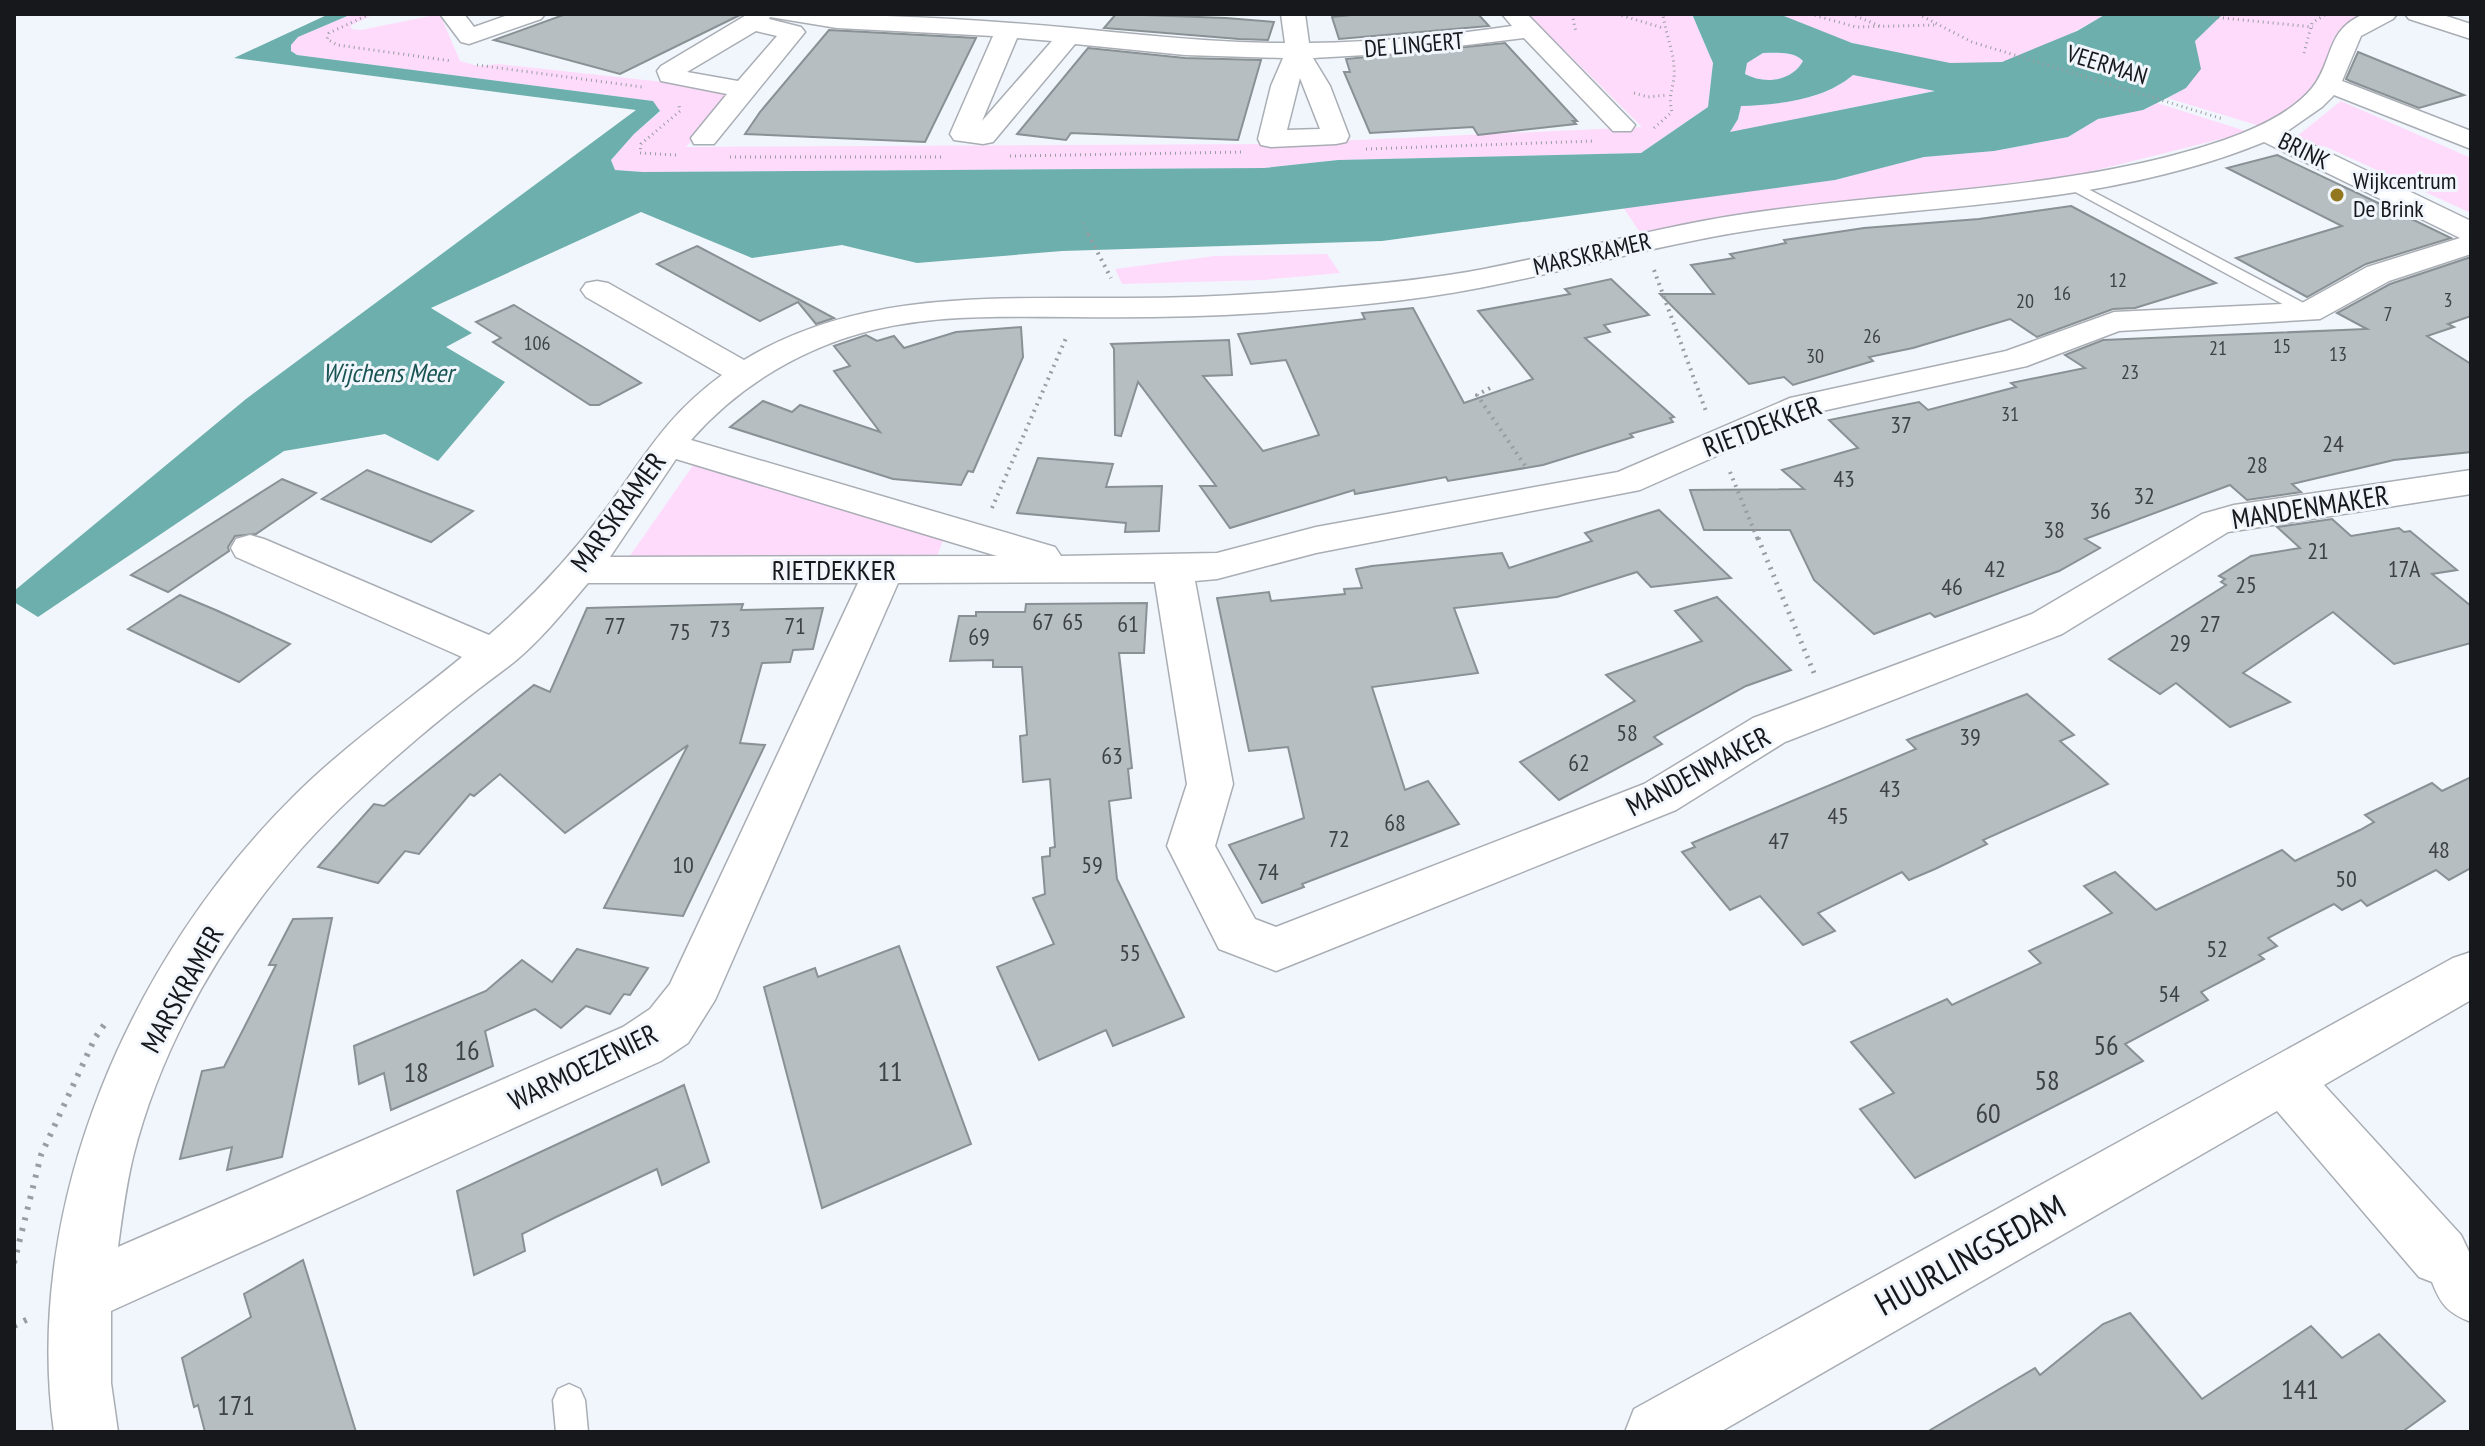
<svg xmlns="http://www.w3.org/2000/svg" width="2485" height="1446" viewBox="0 0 2485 1446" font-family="'PT Sans Narrow',sans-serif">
<rect width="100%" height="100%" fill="#f1f6fd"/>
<g fill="#fedbfb">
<polygon points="352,14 374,14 350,26 352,29 361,30 440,14 460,61 478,66 498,64 736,90 686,147 1270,144 1642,127 1528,14 1692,14 1713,63 1708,107 1641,153 1338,160 1264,168 643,172 615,170 611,160 634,134 660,112 653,101 297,55 291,51 290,45 298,37"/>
<path d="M1779 14H2106C2080 29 2029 58 2000 62 1926 72 1845 44 1779 14Z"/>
<path d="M2223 14H2365C2320 35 2340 45 2320 78 2307 100 2284 113 2263 127L2167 98 2186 88 2195 41Z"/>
<path d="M1763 53C1776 53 1793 51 1803 61 1792 81 1765 85 1745 74L1747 63Z"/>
<path d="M1853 75 1938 90 1729 133 1738 119 1741 106C1777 105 1825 100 1853 75Z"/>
<polygon points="2341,101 2471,158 2471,213 2324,146 2309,150 2291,141"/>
<polygon points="2157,103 2249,132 2073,176 1770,211 1643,237 1623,207 1835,180 1924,157 1994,151 2068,137 2098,119 2143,110"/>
<polygon points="1327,254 1340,273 1263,280 1122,284 1115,269 1214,256"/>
<polygon points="694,464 944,538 936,559 627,560"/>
</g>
<path fill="#6dafac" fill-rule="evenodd" d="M329 14H352L298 37 291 45V51L297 55 653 101 660 111 634 134 611 160 615 170 643 172 1264 168 1338 160 1641 153 1708 107 1713 63 1692 14H1779L1852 43 1950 63 2002 62 2077 31 2106 14H2223L2195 41 2201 69 2186 88 2167 98 2143 110 2098 119 2068 137 1994 151 1924 157 1835 180 1382 241 1062 251 917 263 842 245 752 258 641 212 431 308 472 333 446 347 505 382 438 461 385 434 284 451 38 617 14 602V591L246 399 636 110 234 58ZM1763 53C1776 53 1794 51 1803 61 1792 81 1765 85 1745 74L1747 63ZM1853 75 1935 91 1730 132 1738 119 1741 106C1777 105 1824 100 1853 75Z"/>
<g fill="#b6bec2" stroke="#899195" stroke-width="2">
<polygon points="566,14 742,14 620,74 494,40"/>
<polygon points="1116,14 1226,18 1274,22 1268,40 1239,39 1104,28"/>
<polygon points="1361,14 1478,14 1489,26 1339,39 1332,17"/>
<polygon points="829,30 976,38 925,142 745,134 760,112"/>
<polygon points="1505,43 1577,121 1573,121 1576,124 1478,135 1473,127 1370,133 1344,72 1350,72 1346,59"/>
<polygon points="1088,48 1185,58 1261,60 1238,140 1071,133 1066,140 1017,134"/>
<polygon points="2358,52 2464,95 2419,108 2350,81 2346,79"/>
<polygon points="2277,155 2393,210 2451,238 2366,264 2307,297 2236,258 2342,226 2227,168"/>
<polygon points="2071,206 2216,283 2135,308 2113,309 2037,337 2010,319 1913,348 1869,357 1873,361 1793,385 1784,377 1749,384 1660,294 1714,294 1691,265 1734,258 1730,254 1786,243 1784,240 1864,228 1979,219"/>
<polygon points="697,246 800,300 834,318 816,324 798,302 760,321 657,264"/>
<polygon points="2471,257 2471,316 2448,324 2454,327 2427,336 2471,364 2471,452 2394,460 2292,484 2301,492 2247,500 2230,485 2085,539 2100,548 2059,571 1935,617 1930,613 1874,634 1814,580 1790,530 1704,530 1690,490 1804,489 1782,470 1858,448 1829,420 1919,402 1928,410 2016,387 2011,383 2085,368 2065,355 2103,340 2367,329 2337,313 2390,284"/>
<polygon points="1611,279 1649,315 1604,325 1610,332 1585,338 1674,417 1670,418 1673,422 1630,434 1633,437 1543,465 1448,481 1446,477 1355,494 1354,490 1230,528 1200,486 1216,486 1138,382 1121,436 1115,435 1114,349 1111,344 1229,340 1232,375 1203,376 1263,451 1319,435 1286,360 1251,364 1238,334 1365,319 1362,313 1413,308 1464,403 1533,379 1478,311 1570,294 1565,289"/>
<polygon points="514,305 596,355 641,383 599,405 590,405 493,342 501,338 476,322"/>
<polygon points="1021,327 1023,357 973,472 968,471 961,485 893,479 730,427 763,401 792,412 800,405 880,432 834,371 850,366 834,346 866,335 877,341 894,336 904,348 956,332"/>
<polygon points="1038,458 1113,464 1106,487 1162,486 1159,531 1125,532 1126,523 1017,513"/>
<polygon points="367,470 423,492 473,511 431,542 322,499"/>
<polygon points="282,479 316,493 256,534 235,536 228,547 229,551 168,592 131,575"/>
<polygon points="1659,510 1731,578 1651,587 1637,572 1557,597 1454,608 1478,673 1372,687 1405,790 1428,781 1459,824 1302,884 1304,887 1262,903 1229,845 1304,818 1288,747 1249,751 1217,598 1269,592 1271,601 1345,594 1344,589 1362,588 1356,569 1372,566 1502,553 1509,568 1592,541 1585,533"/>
<polygon points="2332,519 2351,536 2399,528 2404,532 2410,531 2457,570 2432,574 2471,606 2471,643 2394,664 2333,612 2243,673 2290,702 2230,727 2176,683 2160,694 2109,659 2226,585 2221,582 2225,579 2219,576 2251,556 2300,548 2277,527"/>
<polygon points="180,595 218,611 290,644 239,682 128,629"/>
<polygon points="1717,597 1791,670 1746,686 1654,737 1662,744 1559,800 1520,762 1635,701 1606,675 1702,641 1675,611"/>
<polygon points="1147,603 1144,653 1119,653 1132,768 1128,769 1131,798 1109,801 1117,879 1184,1017 1113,1046 1106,1030 1039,1060 997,967 1054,944 1033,898 1045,894 1042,857 1050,856 1050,848 1055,847 1050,779 1023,782 1020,736 1027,735 1022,667 993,667 993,660 950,661 959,616 976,616 976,612 1025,612 1026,604"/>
<polygon points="743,604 741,610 823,608 813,649 793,650 790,662 762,663 740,743 765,745 683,916 604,908 688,745 565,833 500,774 474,796 470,794 419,854 405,851 378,883 318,867 374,804 384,806 534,685 550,692 587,608"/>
<polygon points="2027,694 2074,735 2060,741 2108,784 1983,840 1987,844 1935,869 1909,880 1902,872 1818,913 1835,931 1803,945 1760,896 1730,910 1682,852 1695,847 1692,843 1916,749 1907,740"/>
<polygon points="2471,777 2471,868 2449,880 2436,870 2367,906 2361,900 2342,910 2334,904 2268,938 2277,946 2259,955 2264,959 2201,992 2208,1000 2125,1044 2143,1061 1915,1178 1860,1109 1894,1093 1851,1042 1947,999 1952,1005 2041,963 2029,951 2112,913 2084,886 2115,872 2156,910 2282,850 2295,861 2360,830 2374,822 2365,815 2432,783 2442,791"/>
<polygon points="332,918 282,1157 227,1170 232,1147 180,1159 202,1071 224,1067 276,965 269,965 293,919"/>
<polygon points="899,946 971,1144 822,1208 764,987 815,968 818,977"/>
<polygon points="577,949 648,968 630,995 624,994 610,1014 586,1006 561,1028 535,1009 485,1031 493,1066 391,1110 384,1073 359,1084 354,1046 486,991 522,960 552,982"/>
<polygon points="684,1085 709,1162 662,1185 657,1169 556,1217 522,1234 525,1251 474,1275 457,1191"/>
<polygon points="303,1260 356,1432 205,1432 198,1405 194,1407 182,1358 251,1317 244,1294"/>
<polygon points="2130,1313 2202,1399 2311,1326 2342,1358 2379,1334 2445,1401 2402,1432 1927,1432 2035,1368 2040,1375 2103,1324"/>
</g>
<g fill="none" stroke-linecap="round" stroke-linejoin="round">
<defs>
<g id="service">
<polygon points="2073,181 2315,309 2317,312 2309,317 2303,315 2068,188 2068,182"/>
<polygon points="569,1384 580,1389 585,1400 588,1432 556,1432 553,1400 558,1389"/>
</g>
<g id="minor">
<polygon points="440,14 464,14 474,27 511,14 545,14 541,19 469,44 461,42"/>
<path d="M748 14C836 14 923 16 1011 23 1098 29 1184 42 1272 43H1285L1281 14H1305L1309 43C1377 42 1445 36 1512 26L1502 14H1527L1635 125 1631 131H1613L1524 38 1401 53 1313 58 1330 86 1349 136 1346 142 1336 144 1271 147 1261 145 1258 139 1271 86 1283 58 1185 55 1075 44 993 142 983 144 954 140 950 134 993 36 837 28 770 17 769 19 801 27 805 32 714 144H694L691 138 727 94 661 81 657 71 661 66ZM756 31 777 36 738 81 687 72ZM1017 38 1052 41 982 121ZM1300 78 1320 129 1287 130Z"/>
<path d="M2364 14H2397L2393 19 2361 36 2342 81 2471 131V149L2334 95 2322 107 2286 132 2471 221V254L2389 281 2320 319 2119 331 2027 366 1813 413 1640 490 1316 553 1217 579 1195 581 1233 784 1215 846 1255 919 1276 927 1644 784 1753 718 2032 614 2202 514 2234 505 2471 470V494L2228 532 2062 634 1785 742 1676 810 1276 971 1219 949 1167 846 1187 784 1155 582 898 583 715 1000 688 1043 661 1061 111 1311V1383L118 1432H54C22 1204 132 956 294 796 345 745 406 703 462 657L236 557 231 548 236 539 250 535 264 539 489 635C532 598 572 555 606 509 646 455 665 417 722 375L586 297 581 290 586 283 597 281 608 283 744 360C861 289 996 299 1127 298 1198 298 1269 294 1340 287 1388 283 1437 278 1484 269 1571 252 1656 227 1744 214 1882 193 2022 192 2159 159 2206 147 2280 127 2312 88 2334 61 2325 30 2364 14ZM2264 142 2460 238 2367 267 2302 303 2114 312 2006 351 1790 398 1618 472 1316 527 1217 553 1061 556 1055 547 691 440C740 384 805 346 877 329 941 314 1008 317 1072 317 1135 318 1198 317 1260 313 1333 308 1407 302 1479 288 1573 270 1664 243 1759 229 1928 203 2103 208 2264 142ZM676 459 997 556 610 557ZM588 583H858L670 984 650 1009 623 1027 118 1247C122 1217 126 1186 133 1157 167 1021 253 888 355 794 403 749 456 705 509 666 537 645 564 611 588 583Z"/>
<polygon points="2405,14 2440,14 2471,24 2471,39 2409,19"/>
<path d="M2471 952V1000L2324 1085 2461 1235 2471 1256V1322C2448 1313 2441 1305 2432 1282L2419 1277 2277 1111 1720 1432H1625L1634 1409 2453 958Z"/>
</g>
</defs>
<use href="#service" stroke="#a9adb4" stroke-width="3"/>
<use href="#minor" stroke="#a9adb4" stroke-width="3"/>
<g stroke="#999da2" stroke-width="3" stroke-dasharray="1 4" stroke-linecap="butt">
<polyline points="370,14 329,33 327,39 337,45 452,61"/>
<polyline points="1572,14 1576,32"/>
<polyline points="1617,14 1663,28"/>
<polyline points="1810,14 1856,27 1938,25"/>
<polyline points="1851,14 1882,27"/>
<polyline points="1918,14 1972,42 2223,119"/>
<polyline points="2203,16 2313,27"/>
<polyline points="2304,53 2312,23 2326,14"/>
<polyline points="477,65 642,87"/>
<polyline points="1634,93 1648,97 1668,95"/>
<path d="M1654 128 1672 112C1667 92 1676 85 1674 67 1673 49 1665 32 1663 14"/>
<polyline points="1366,149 1595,141"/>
<polyline points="676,155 640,153 641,144 680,111 679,105"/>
<polyline points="1010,156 1244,152"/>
<polyline points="730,157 944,157"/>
<polyline points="1083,223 1089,236"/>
</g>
<g stroke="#999da2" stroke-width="4" stroke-dasharray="2 5" stroke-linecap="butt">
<polyline points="1088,234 1111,278"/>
<polyline points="1654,270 1707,414"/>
<polyline points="1490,388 1477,395 1526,467"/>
<polyline points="1730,472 1758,540"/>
<polyline points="992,508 1066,338"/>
</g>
<polyline stroke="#999da2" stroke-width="5" stroke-dasharray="2 6" stroke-linecap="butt" points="1758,538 1814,673"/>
<g stroke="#999da2" stroke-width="6" stroke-dasharray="3 8" stroke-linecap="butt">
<polyline points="14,1263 41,1155 95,1038 106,1022"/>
<polyline points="14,1326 32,1317"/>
</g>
<use href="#service" fill="#fff" fill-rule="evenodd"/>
<use href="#minor" fill="#fff" fill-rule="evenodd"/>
</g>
<circle fill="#93771e" stroke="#f1f6fd" stroke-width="3" cx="2337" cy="195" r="8"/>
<g text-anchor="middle" stroke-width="6" stroke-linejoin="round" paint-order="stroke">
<g font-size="20" fill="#3e4245">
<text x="2118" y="287">12</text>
<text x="2062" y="300">16</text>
<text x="2448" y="307">3</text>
<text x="2025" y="308">20</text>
<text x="2388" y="321">7</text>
<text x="1872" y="343">26</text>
<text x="537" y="350">106</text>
<text x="2282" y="353">15</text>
<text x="2218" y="355">21</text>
<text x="2338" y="361">13</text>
<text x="1815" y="363">30</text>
<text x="2130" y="379">23</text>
<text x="2010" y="421">31</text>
</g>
<g font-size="24" fill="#16181b" stroke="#f1f6fd">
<text transform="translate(1414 45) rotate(-5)" y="8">DE LINGERT</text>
<text transform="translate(2107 65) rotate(17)" y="8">VEERMAN</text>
<text transform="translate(2304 151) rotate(26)" y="8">BRINK</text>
<text transform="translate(1592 254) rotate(-13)" y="8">MARSKRAMER</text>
</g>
<g font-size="24" fill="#16181b" stroke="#f1f6fd" text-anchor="start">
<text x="2353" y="189">Wijkcentrum<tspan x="2353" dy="28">De Brink</tspan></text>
</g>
<g font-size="24" fill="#3e4245">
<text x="1901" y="433">37</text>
<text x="2333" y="452">24</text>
<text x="2257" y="473">28</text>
<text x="1844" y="487">43</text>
<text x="2144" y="504">32</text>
<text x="2100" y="519">36</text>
<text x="2054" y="538">38</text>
<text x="2318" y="559">21</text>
<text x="1995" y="577">42</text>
<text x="2404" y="577">17A</text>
<text x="2246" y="593">25</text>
<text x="1952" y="595">46</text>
<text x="1043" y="630">67</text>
<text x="1073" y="630">65</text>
<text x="1128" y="632">61</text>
<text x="2210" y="632">27</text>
<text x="615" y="634">77</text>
<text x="795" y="634">71</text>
<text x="720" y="637">73</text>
<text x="680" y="640">75</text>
<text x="979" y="645">69</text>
<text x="2180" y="651">29</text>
<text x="1627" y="741">58</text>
<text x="1970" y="745">39</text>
<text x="1112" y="764">63</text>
<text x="1579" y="771">62</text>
<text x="1890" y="797">43</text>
<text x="1838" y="824">45</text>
<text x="1395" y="831">68</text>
<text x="1339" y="847">72</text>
<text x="1779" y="849">47</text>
<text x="2439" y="858">48</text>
<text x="683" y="873">10</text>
<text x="1092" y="873">59</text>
<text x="1268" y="880">74</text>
<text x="2346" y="887">50</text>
<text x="2217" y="957">52</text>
<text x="1130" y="961">55</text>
<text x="2169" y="1002">54</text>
</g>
<g font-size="26" font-style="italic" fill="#1a5452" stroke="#f1f6fd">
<text x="388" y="382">Wijchens Meer</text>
</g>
<g font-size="28" fill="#16181b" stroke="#f1f6fd">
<text transform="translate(1762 426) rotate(-21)" y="10">RIETDEKKER</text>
<text transform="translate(2310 507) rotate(-9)" y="10">MANDENMAKER</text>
<text transform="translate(618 512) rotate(-54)" y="10">MARSKRAMER</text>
<text x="834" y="580">RIETDEKKER</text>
<text transform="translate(1698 771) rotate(-28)" y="10">MANDENMAKER</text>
<text transform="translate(182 989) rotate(-61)" y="10">MARSKRAMER</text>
<text transform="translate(583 1067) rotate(-26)" y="10">WARMOEZENIER</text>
</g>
<g font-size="28" fill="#3e4245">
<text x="2106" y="1055">56</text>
<text x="467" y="1060">16</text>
<text x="890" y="1081">11</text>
<text x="416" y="1082">18</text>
<text x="2047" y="1090">58</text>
<text x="1988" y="1123">60</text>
<text x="2300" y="1399">141</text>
<text x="236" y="1415">171</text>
</g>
<g font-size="34" fill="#16181b" stroke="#f1f6fd">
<text transform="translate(1970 1255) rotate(-29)" y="12">HUURLINGSEDAM</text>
</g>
</g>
<rect width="2485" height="1446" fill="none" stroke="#16181b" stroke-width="32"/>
</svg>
